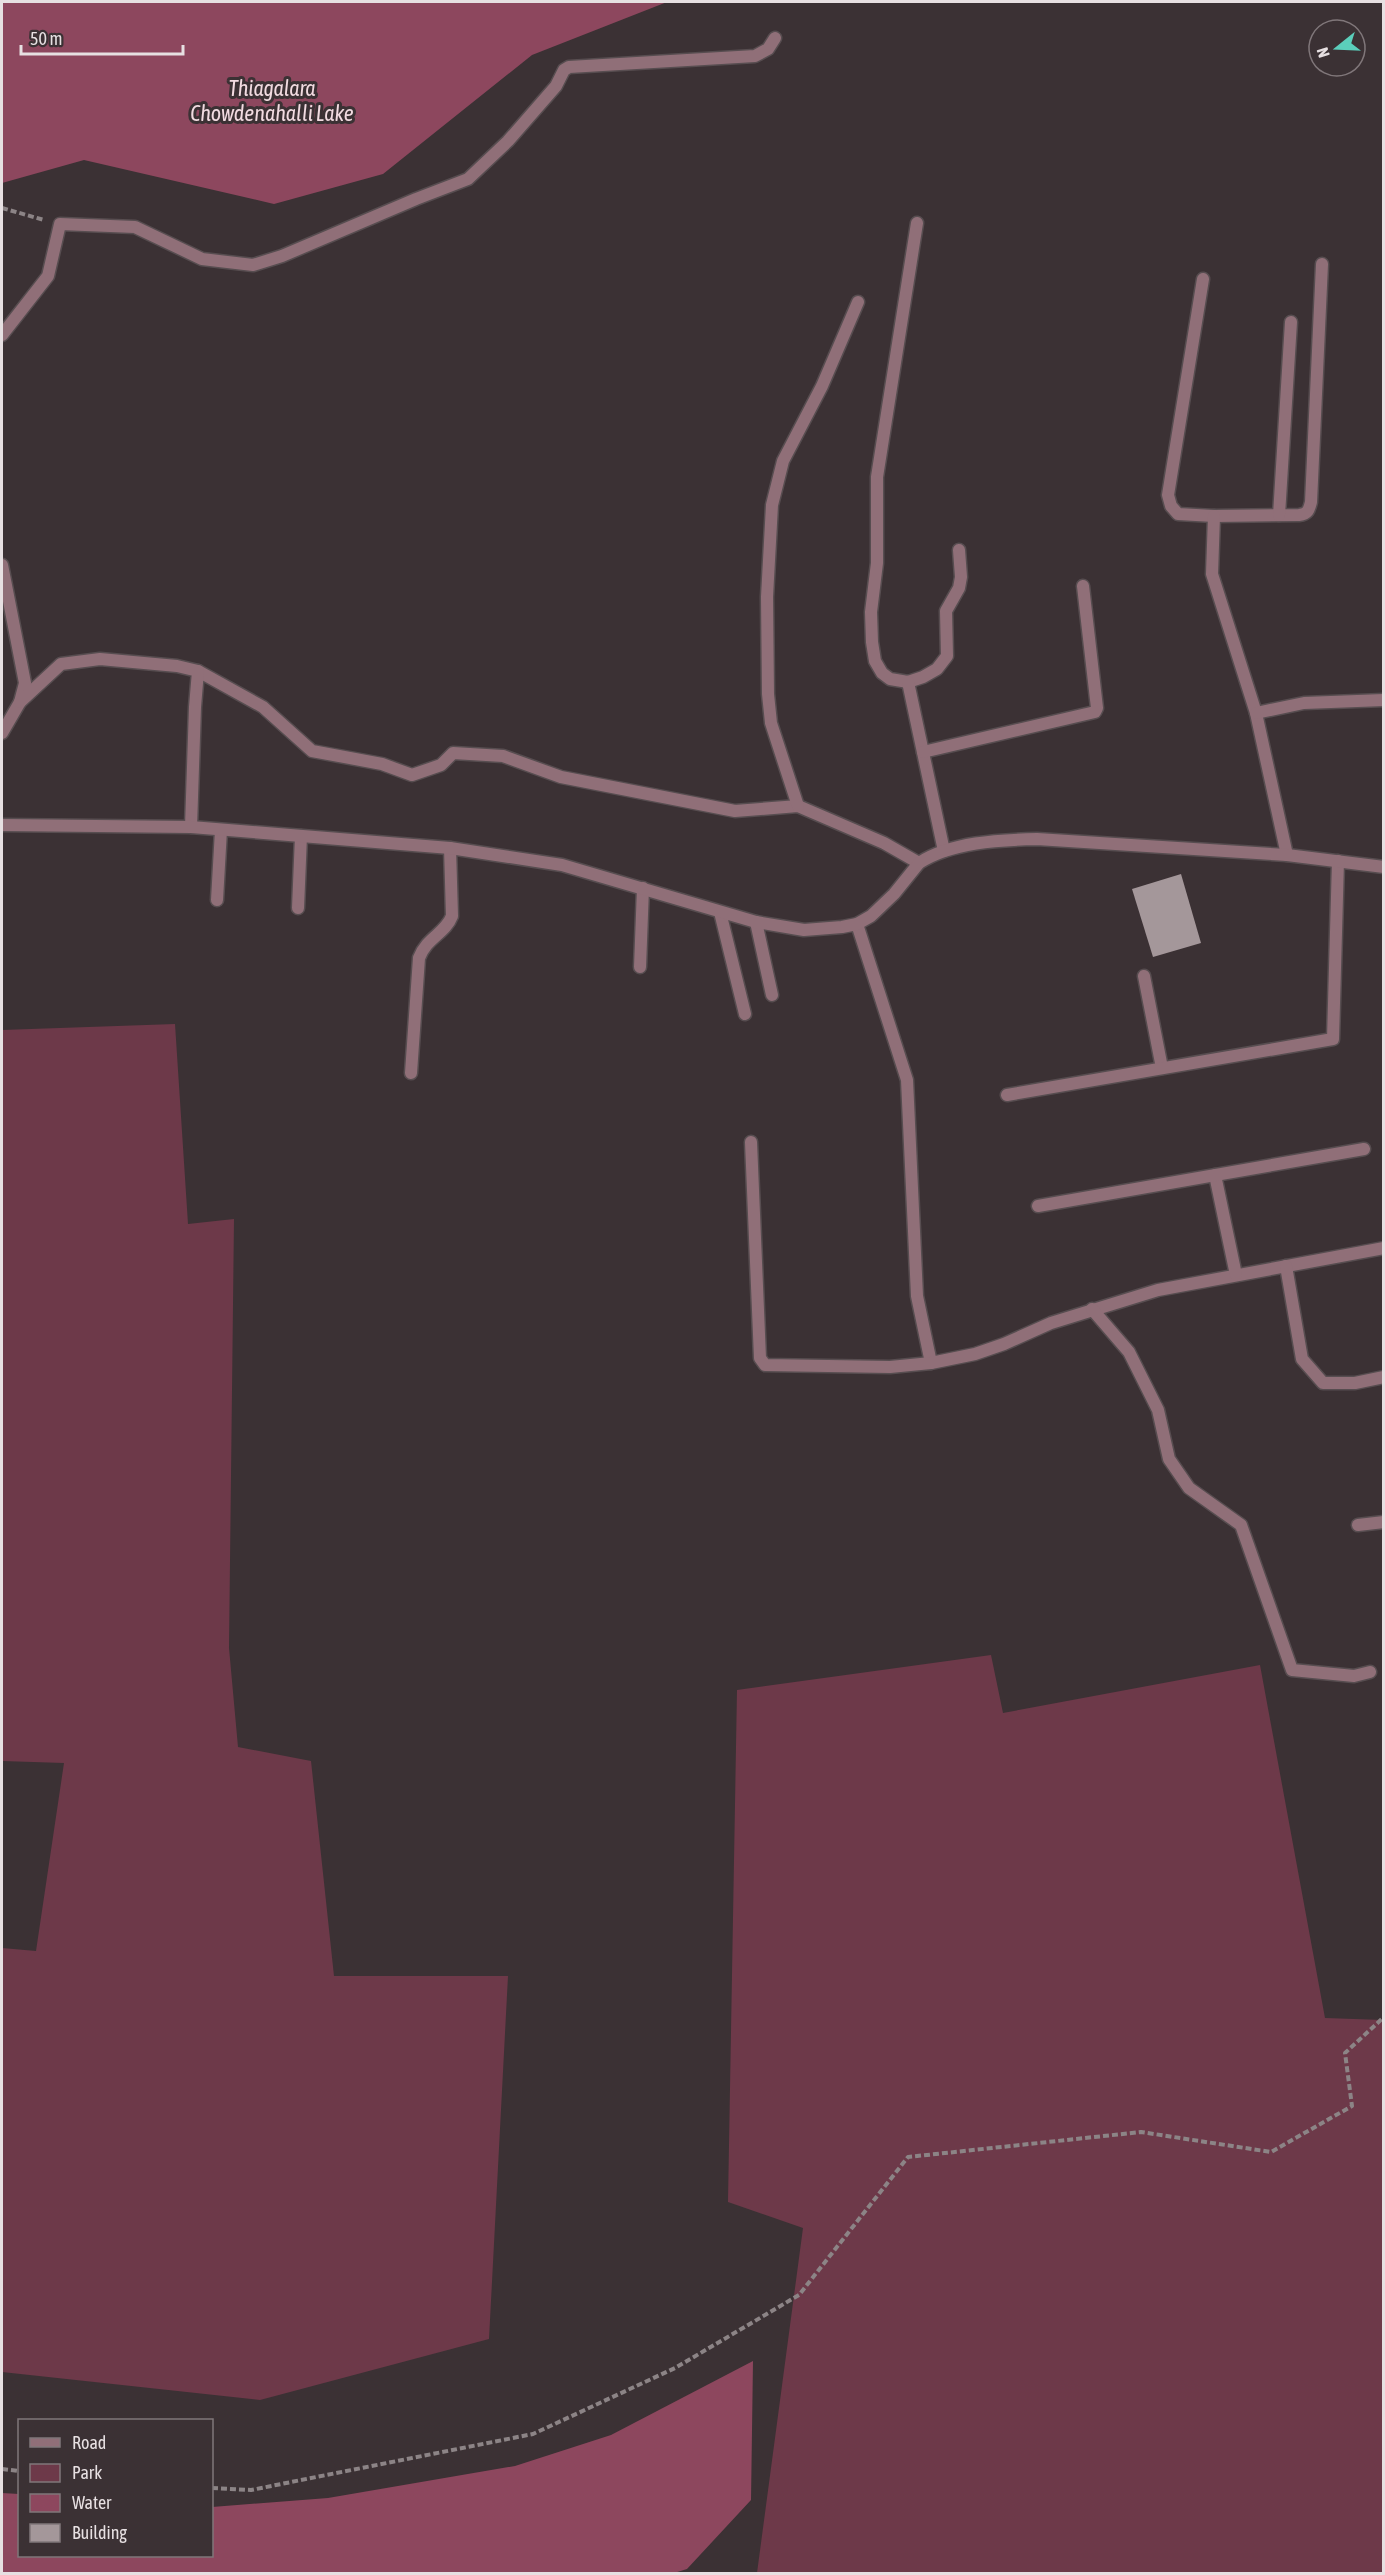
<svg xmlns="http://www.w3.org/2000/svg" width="1385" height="2575" viewBox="0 0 1385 2575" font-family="'Asap Condensed',sans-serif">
<rect width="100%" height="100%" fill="#3b3134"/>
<g fill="#6d3949">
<polygon points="175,1024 188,1224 234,1219 229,1648 238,1747 311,1761 334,1976 508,1976 489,2339 260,2400 2,2372 2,1948 36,1951 64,1763 2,1761 2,1030"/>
<polygon points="991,1655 1003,1713 1260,1665 1325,2018 1383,2020 1383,2573 757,2573 803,2228 728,2202 737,1690"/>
</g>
<g fill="#8d475e">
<polygon points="2,2 667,2 532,55 383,174 274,204 84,160 2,183"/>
<polygon points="753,2361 751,2500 687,2569 674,2573 2,2573 2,2493 19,2494 20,2556 212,2556 212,2507 328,2498 515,2466 611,2435"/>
</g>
<polygon fill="#a4979a" points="1181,874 1201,943 1153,957 1132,889"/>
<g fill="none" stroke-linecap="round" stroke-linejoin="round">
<defs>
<polyline id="service" points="756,922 772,995"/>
<g id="minor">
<polyline points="917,223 877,477 877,563 871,612 872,642 875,661 882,673 890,679 908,682 923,677 937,669 947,656 946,611 959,588 961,577 959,550"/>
<path d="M1203 279 1168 495 1171 506 1178 514 1214 516 1299 515C1308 514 1309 510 1311 502L1322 264"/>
<polyline points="2,335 48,276 60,224 135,227 202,259 253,265 282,256 416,199 468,179 508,141 556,86 564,70 569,67 755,56 768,49 775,38"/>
<polyline points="1279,515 1291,322"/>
<polyline points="1214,516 1212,574 1256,713 1287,855"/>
<polyline points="2,565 25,683 20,702 2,733"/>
<polyline points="198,671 263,707 312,751 382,764 412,775 441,765 453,753 503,756 561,777 735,811 798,806 884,843 919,863"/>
<polyline points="908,682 944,851"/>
<polyline points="20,702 61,664 100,659 177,666 198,671 195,707 191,827"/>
<polyline points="1256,713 1304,703 1384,700"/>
<polyline points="923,752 1095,712 1097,708 1083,586"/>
<polyline points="798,806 771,723 768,694 767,597 772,505 783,461 822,386 858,302"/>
<polyline points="217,900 221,830"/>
<polyline points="298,908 301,836"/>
<polyline points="720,912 745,1014"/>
<polyline points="857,924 907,1080 917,1296 931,1363"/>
<polyline points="640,967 643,888"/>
<polyline points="1144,976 1162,1068"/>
<path d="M411 1073 419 958C427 937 445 934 452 916L450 848"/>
<polyline points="1007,1095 1333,1039 1338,861"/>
<polyline points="751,1142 760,1358 765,1365 890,1367 931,1363 975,1354 1004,1344 1051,1323 1158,1290 1384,1248"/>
<polyline points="1215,1175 1236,1275"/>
<polyline points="1038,1206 1364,1149"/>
<polyline points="1286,1266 1302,1359 1323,1383 1355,1383 1384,1377"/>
<polyline points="1092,1309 1129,1352 1158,1410 1169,1459 1189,1488 1241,1525 1292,1670 1354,1676 1370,1672"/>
<polyline points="1358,1525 1384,1522"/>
</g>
<path id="tertiary" d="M2 825 191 827 450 848 562 865 756 922 804 930 842 927 857 924 871 916 894 894 919 863C951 842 999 840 1037 839L1287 855 1384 867"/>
</defs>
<use href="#service" stroke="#574d50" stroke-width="15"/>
<use href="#minor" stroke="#574d50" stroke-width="15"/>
<use href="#tertiary" stroke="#574d50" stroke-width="15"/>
<g stroke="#8c8486" stroke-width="4" stroke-dasharray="6 3" stroke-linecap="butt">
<polyline points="2,208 44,220"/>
<polyline points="2,2469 20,2471"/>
<polyline points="212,2488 251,2490 533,2434 675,2368 799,2295 908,2157 1141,2132 1271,2152 1352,2106 1345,2053 1384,2017"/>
</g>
<use href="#service" stroke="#906f78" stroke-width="12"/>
<use href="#minor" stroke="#906f78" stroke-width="12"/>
<use href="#tertiary" stroke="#906f78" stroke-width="12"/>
</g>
<g text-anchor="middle" stroke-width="6" stroke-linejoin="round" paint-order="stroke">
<g font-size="22" font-style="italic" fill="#f2dbe1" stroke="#3b3134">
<text x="272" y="96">Thiagalara<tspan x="272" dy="25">Chowdenahalli Lake</tspan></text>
</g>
</g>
<rect width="1385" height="2575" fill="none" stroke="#e7e0e2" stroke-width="6"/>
<rect x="18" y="2419" width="195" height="138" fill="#3b3134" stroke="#80777a" stroke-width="1.5"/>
<rect x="30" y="2438" width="30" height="9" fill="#906f78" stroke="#80777a" stroke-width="1.5"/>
<text x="72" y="2449" font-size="18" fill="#e7e0e2">Road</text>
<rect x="30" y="2464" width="30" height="18" fill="#6d3949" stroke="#80777a" stroke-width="1.5"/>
<text x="72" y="2479" font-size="18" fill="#e7e0e2">Park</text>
<rect x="30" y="2494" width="30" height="18" fill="#8d475e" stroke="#80777a" stroke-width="1.5"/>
<text x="72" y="2509" font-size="18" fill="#e7e0e2">Water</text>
<rect x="30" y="2524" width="30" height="18" fill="#a4979a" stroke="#80777a" stroke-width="1.5"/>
<text x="72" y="2539" font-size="18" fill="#e7e0e2">Building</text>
<g transform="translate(1337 48) rotate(252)"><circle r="28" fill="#3b3134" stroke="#80777a" stroke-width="1.5"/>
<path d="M0-4.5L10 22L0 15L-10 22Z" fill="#5bcebb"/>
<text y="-9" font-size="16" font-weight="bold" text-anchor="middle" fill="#e7e0e2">N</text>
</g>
<path d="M21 45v9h162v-9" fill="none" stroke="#e7e0e2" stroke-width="3"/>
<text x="30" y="45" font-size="18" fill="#e7e0e2" stroke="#3b3134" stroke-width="4.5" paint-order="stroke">50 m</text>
</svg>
